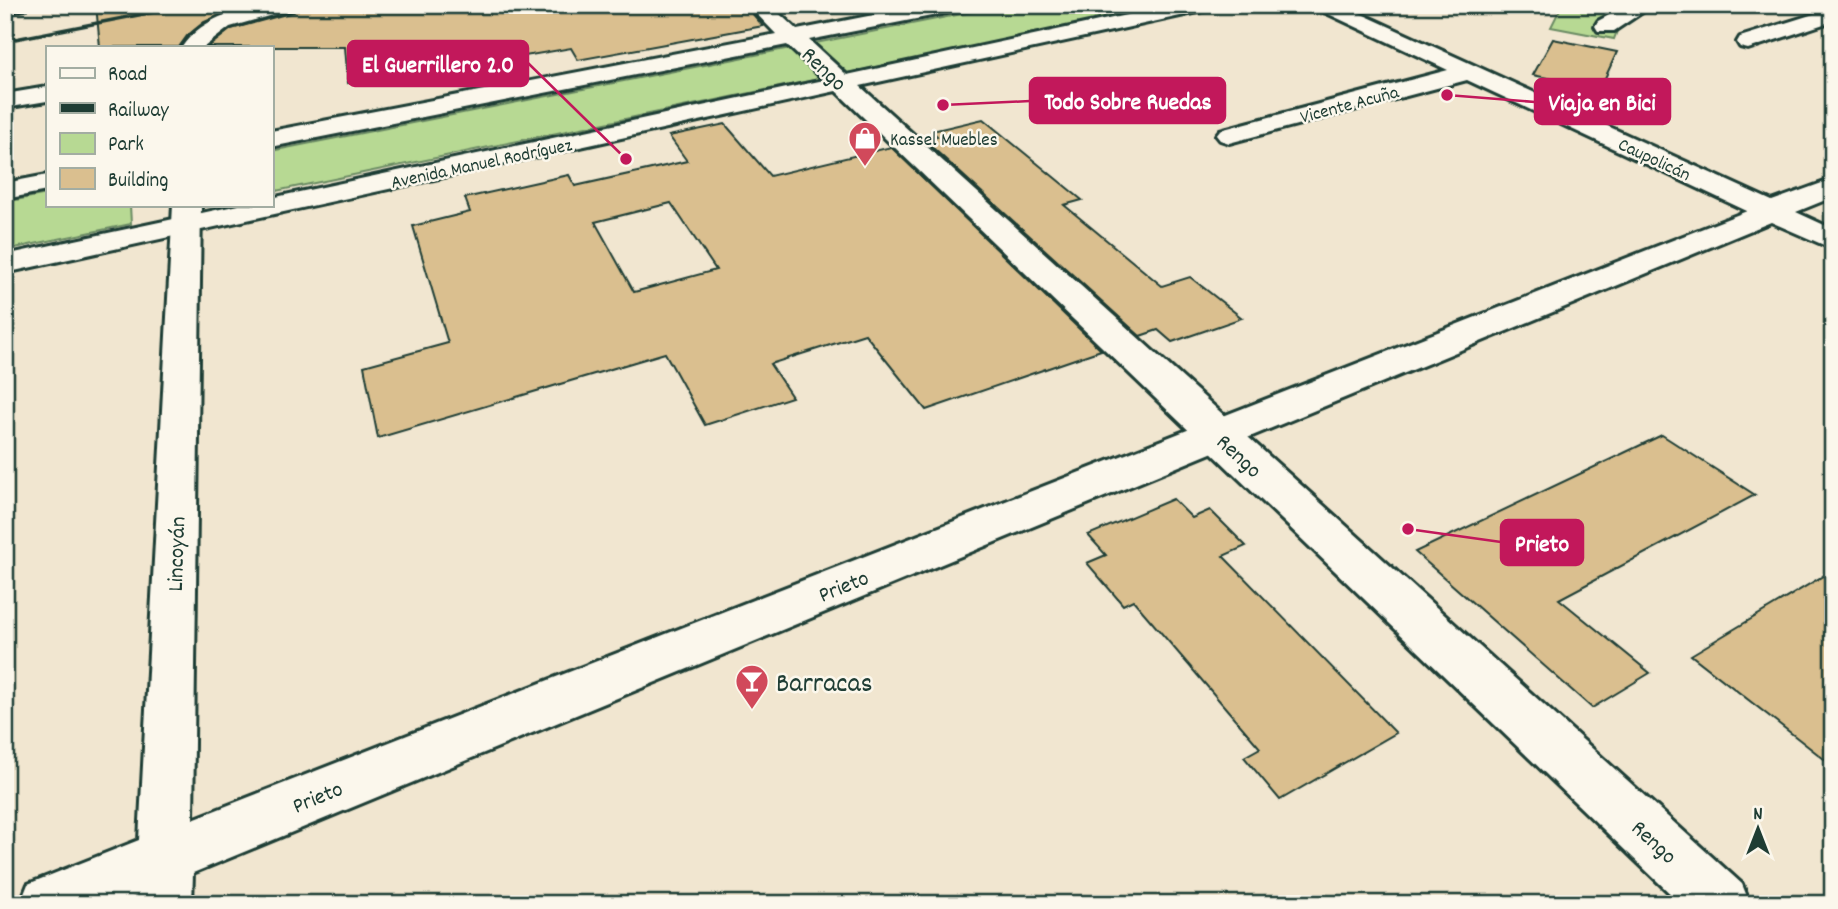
<svg xmlns="http://www.w3.org/2000/svg" width="1838" height="909" viewBox="0 0 1838 909" font-family="Dekko,sans-serif">
<rect width="100%" height="100%" fill="#f1e6d0"/>
<filter id="ink" filterUnits="userSpaceOnUse"><feTurbulence type="fractalNoise" baseFrequency=".0143" numOctaves="2"/><feDisplacementMap in="SourceGraphic" scale="14" xChannelSelector="R" yChannelSelector="G"/><feConvolveMatrix kernelMatrix="1 2 1 2 8 2 1 2 1" color-interpolation-filters="sRGB"/></filter>
<g filter="url(#ink)">
<g fill="#b7d993" stroke="#6b8b64" stroke-width="2">
<polygon points="1007,5 1177,5 271,192 271,151"/>
<polygon points="1562,5 1627,5 1614,39 1551,27"/>
<polygon points="47,194 47,205 130,205 131,224 5,250 5,202"/>
</g>
<g fill="#dabf8f" stroke="#1f3d34" stroke-width="2" fill-rule="evenodd">
<polygon points="96,5 245,5 204,22 187,36 179,47 100,47"/>
<polygon points="298,5 745,5 763,26 578,60 571,48 461,67 459,63 348,83 345,47 208,47 231,29 294,12"/>
<polygon points="1553,39 1617,52 1600,89 1533,75"/>
<polygon points="983,119 1082,200 1064,205 1162,286 1190,277 1242,318 1172,342 1158,330 1140,336 923,139 937,136 932,131"/>
<path d="M725 124 770 176 891 147 1101 350 926 410 865 334 770 364 792 397 705 425 665 353 378 438 364 366 448 343 413 226 470 212 465 198 569 175 575 186 687 161 669 136ZM671 203 716 270 634 292 595 222Z"/>
<polygon points="1662,435 1755,495 1559,599 1650,673 1592,708 1415,552"/>
<polygon points="1173,499 1192,518 1210,510 1246,546 1223,556 1396,733 1280,800 1244,757 1260,748 1133,600 1123,605 1087,563 1106,555 1088,535"/>
<polygon points="1833,570 1833,766 1691,655"/>
</g>
<g fill="none" stroke-linecap="round" stroke-linejoin="round">
<defs>
<g id="minor">
<polygon points="5,5 28,5 25,9 5,13"/>
<path d="M256 5H296L293 9 230 27 204 47H182C200 21 227 13 256 5Z"/>
<polygon points="1315,5 1342,5 1772,201 1833,179 1833,197 1796,212 1833,229 1833,249 1771,222 193,873 192,904 136,904 136,896 117,904 20,904 28,884 139,840 173,205 201,205 193,819 1747,211 1467,80 1229,143 1220,140 1216,135 1220,130 1448,70 1318,9"/>
<polygon points="1628,5 1653,5 1614,31 1598,31 1595,26 1598,21"/>
<polygon points="1833,8 1833,21 1748,49 1740,47 1737,42 1740,37"/>
<polygon points="47,87 47,101 5,108 5,94"/>
</g>
<g id="major">
<polygon points="748,5 770,5 797,30 924,5 967,5 964,9 957,11 809,40 847,75 1173,5 1213,5 1210,9 1203,11 860,86 1742,884 1750,904 1681,904 836,91 5,273 5,255 239,205 271,205 271,198 824,80 787,45 271,147 271,131 776,34"/>
<polygon points="47,175 47,191 5,199 5,183"/>
</g>
</defs>
<use href="#minor" stroke="#1f3d34" stroke-width="6"/>
<use href="#major" stroke="#1f3d34" stroke-width="6"/>
<use href="#minor" fill="#fbf7ec" fill-rule="evenodd"/>
<use href="#major" fill="#fbf7ec" fill-rule="evenodd"/>
<polyline stroke="#1f3d34" stroke-width="3.5" points="5,41 190,5"/>
</g>
</g>
<defs>
<symbol id="shop-pin" viewBox="-11 -11 22 30"><path d="M0 17L-7.5 6A9.5 9.5 0 1 1 7.5 6Z" fill="#d1495b" stroke="#fbf7ec"/><path d="M-5-2.5h2.3a2.7 3.5 0 0 1 5.4 0H5L5.5 6h-11ZM-1.5-2.5h3a1.5 2.3 0 0 0-3 0Z" fill="#fff"/></symbol>
<symbol id="bar-pin" viewBox="-11 -11 22 30"><path d="M0 17L-7.5 6A9.5 9.5 0 1 1 7.5 6Z" fill="#d1495b" stroke="#fbf7ec"/><path d="M-6-5H6L.8 .8V4.5H3.5V6h-7V4.5H-.8V.8Z" fill="#fff"/></symbol>
</defs>
<g fill-rule="evenodd">
<use href="#shop-pin" x="846" y="119" width="38" height="52"/>
<use href="#bar-pin" x="733" y="662" width="38" height="52"/>
</g>
<g text-anchor="middle" stroke-width="5" stroke-linejoin="round" paint-order="stroke">
<g font-size="19" fill="#1f3d34" stroke="#fbf7ec">
<text transform="translate(1349 103) rotate(-15)" y="7">Vicente Acuña</text>
<text transform="translate(1655 158) rotate(25)" y="7">Caupolicán</text>
<text transform="translate(481 162) rotate(-12)" y="7">Avenida Manuel Rodríguez</text>
</g>
<g font-size="19" fill="#1f3d34" stroke="#fbf7ec" text-anchor="start">
<text x="890" y="145">Kassel Muebles</text>
</g>
<g font-size="23" fill="#1f3d34" stroke="#fbf7ec">
<text transform="translate(825 68) rotate(44)" y="8">Rengo</text>
<text transform="translate(1240 455) rotate(43)" y="8">Rengo</text>
<text transform="translate(175 554) rotate(-88)" y="8">Lincoyán</text>
<text transform="translate(843 585) rotate(-22)" y="8">Prieto</text>
<text transform="translate(317 796) rotate(-22)" y="8">Prieto</text>
<text transform="translate(1655 841) rotate(43)" y="8">Rengo</text>
</g>
<g font-size="28" fill="#1f3d34" stroke="#fbf7ec" text-anchor="start">
<text x="776" y="691">Barracas</text>
</g>
</g>
<path fill="none" stroke="#c2185b" stroke-width="2.5" d="M626 159L528 63M943 105L1030 101M1447 95L1535 102M1408 529L1501 542"/>
<g fill="#c2185b" stroke="#fbf7ec" stroke-width="2.5">
<circle cx="626" cy="159" r="7"/>
<circle cx="943" cy="105" r="7"/>
<circle cx="1447" cy="95" r="7"/>
<circle cx="1408" cy="529" r="7"/>
</g>
<g fill="#c2185b" stroke="#c2185b" stroke-width="2.5">
<rect x="348" y="41" width="180" height="45" rx="7"/>
<rect x="1030" y="78" width="195" height="45" rx="7"/>
<rect x="1535" y="79" width="135" height="45" rx="7"/>
<rect x="1501" y="520" width="82" height="45" rx="7"/>
</g>
<g font-size="24" text-anchor="middle" font-weight="bold" fill="#fff">
<text x="438" y="72">El Guerrillero 2.0</text>
<text x="1128" y="109">Todo Sobre Ruedas</text>
<text x="1602" y="110">Viaja en Bici</text>
<text x="1542" y="551">Prieto</text>
</g>
<rect width="1838" height="909" fill="none" stroke="#fbf7ec" stroke-width="28"/>
<rect x="14" y="14" width="1810" height="881" fill="none" stroke="#1f3d34" stroke-width="2.5" filter="url(#ink)"/>
<rect x="46" y="46" width="228" height="161" fill="#fbf7ec" stroke="#a3ada2" stroke-width="2"/>
<rect x="60" y="68" width="35" height="10" fill="#fbf7ec" stroke="#a3ada2" stroke-width="2"/>
<text x="108" y="80" font-size="21" fill="#1f3d34">Road</text>
<rect x="60" y="103" width="35" height="10" fill="#1f3d34" stroke="#a3ada2" stroke-width="2"/>
<text x="108" y="116" font-size="21" fill="#1f3d34">Railway</text>
<rect x="60" y="133" width="35" height="21" fill="#b7d993" stroke="#a3ada2" stroke-width="2"/>
<text x="108" y="150" font-size="21" fill="#1f3d34">Park</text>
<rect x="60" y="168" width="35" height="21" fill="#dabf8f" stroke="#a3ada2" stroke-width="2"/>
<text x="108" y="186" font-size="21" fill="#1f3d34">Building</text>
<g transform="translate(1758 829)" stroke="#fbf7ec" stroke-width="5" paint-order="stroke">
<path d="M0-5L12 26L0 18L-12 26Z" fill="#1f3d34"/>
<text y="-10" font-size="19" font-weight="bold" text-anchor="middle" fill="#1f3d34">N</text>
</g>
</svg>
